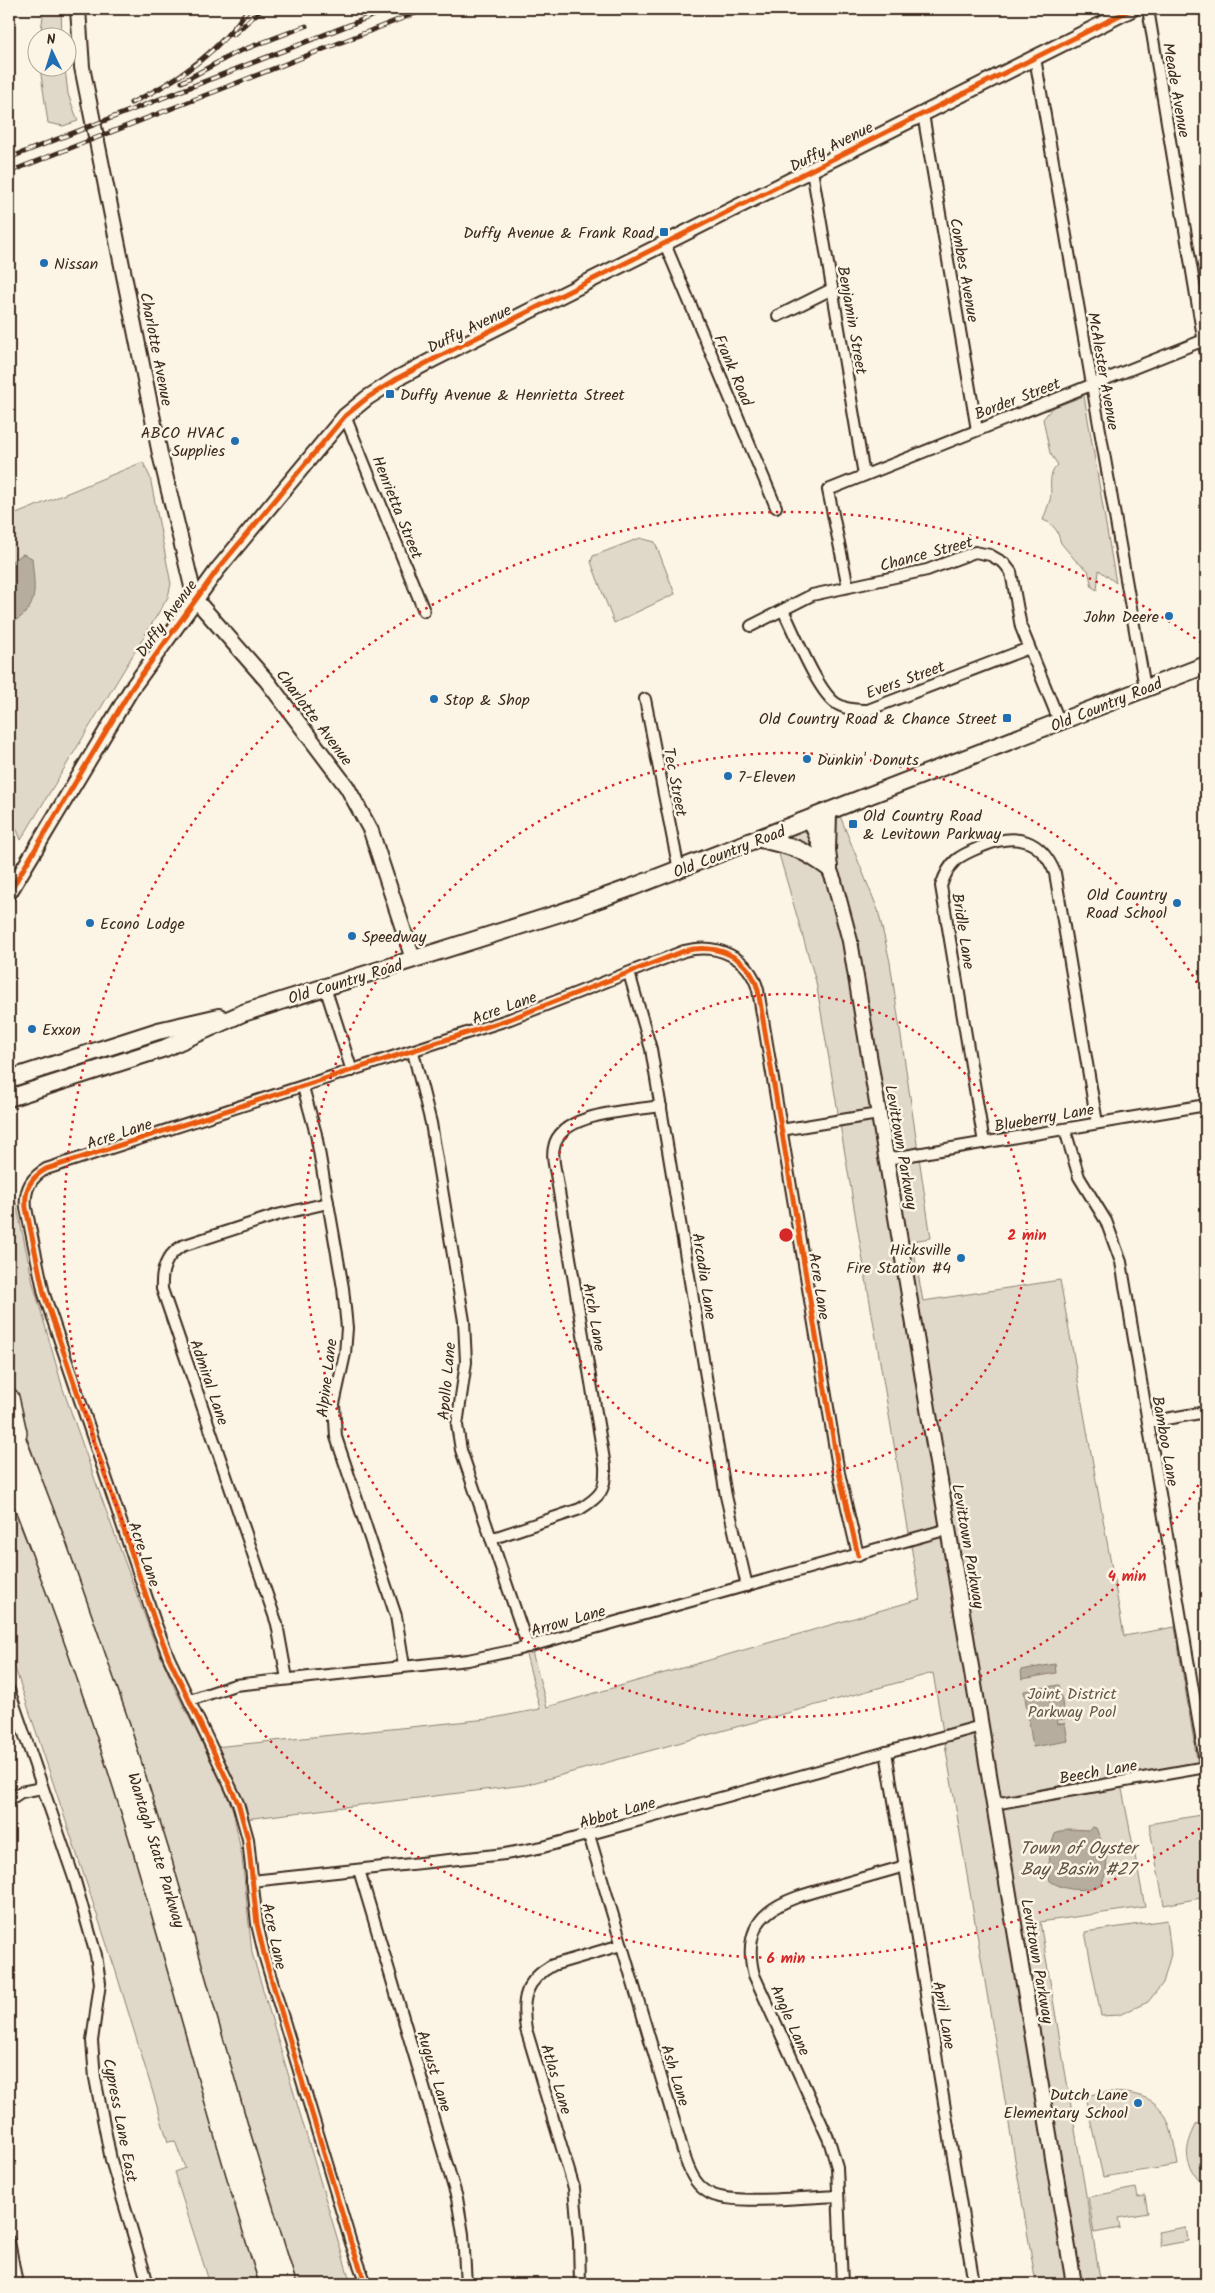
<svg xmlns="http://www.w3.org/2000/svg" width="1215" height="2293" viewBox="0 0 1215 2293" font-family="Kalam,sans-serif">
<rect width="100%" height="100%" fill="#fcf5e5"/>
<filter id="ink" filterUnits="userSpaceOnUse"><feTurbulence type="fractalNoise" baseFrequency=".02" numOctaves="2"/><feDisplacementMap in="SourceGraphic" scale="10" xChannelSelector="R" yChannelSelector="G"/><feConvolveMatrix kernelMatrix="1 2 1 2 8 2 1 2 1" color-interpolation-filters="sRGB"/></filter>
<g filter="url(#ink)">
<g fill="#e0d8c8" stroke="#8e8173">
<polygon points="44,9 61,9 62,37 40,37"/>
<polygon points="40,68 65,68 68,94 78,121 63,126 48,123"/>
<path d="M1084 396 1116 583 1099 570 1097 590 1092 587 1088 570 1076 561 1061 543 1057 531 1050 523 1043 520C1045 513 1048 507 1050 500 1053 487 1046 476 1058 465L1050 453 1043 419 1052 408Z"/>
<polygon points="143,462 150,477 171,584 168,597 21,840 9,810 9,517"/>
<polygon points="640,538 655,542 675,594 614,623 591,562 593,556"/>
<polygon points="838,811 878,910 890,962 931,1238 912,1241 923,1301 1060,1280 1124,1636 1175,1627 1198,1766 1121,1784 1145,1907 1040,1922 1101,2284 1036,2284 933,1673 525,1785 245,1819 215,1747 488,1719 540,1709 525,1650 531,1648 547,1707 920,1599 816,982 774,837"/>
<polygon points="9,1169 33,1283 63,1389 100,1494 152,1636 176,1691 221,1781 233,1810 242,1857 252,1953 351,2284 293,2284 38,1468 16,1407 9,1371 9,1317 13,1251 9,1223"/>
<polygon points="9,1499 46,1588 103,1747 264,2284 210,2284 174,2172 185,2168 175,2141 168,2142 116,1972 9,1650"/>
<polygon points="1206,1814 1206,1897 1164,1905 1149,1824"/>
<polygon points="1167,1920 1171,1954 1163,1983 1148,2002 1119,2015 1101,2016 1085,1932"/>
<path d="M1105 2092C1164 2092 1169 2112 1178 2165L1103 2177 1085 2096Z"/>
<path d="M1197 2123 1206 2128V2187C1183 2164 1183 2151 1197 2123Z"/>
<polygon points="1136,2188 1138,2197 1145,2196 1148,2213 1118,2218 1120,2228 1094,2233 1088,2197"/>
<polygon points="1186,2227 1188,2241 1161,2246 1158,2232"/>
</g>
<g fill="#b7ad9e" stroke="#85796b">
<path d="M23 554 32 558C34 585 41 609 12 622H9V569L11 562Z"/>
<polygon points="1055,1664 1056,1673 1022,1679 1021,1670"/>
<polygon points="1059,1685 1065,1719 1057,1720 1058,1724 1065,1723 1068,1741 1033,1747 1024,1691"/>
<path d="M1092 1827 1096 1828 1107 1854 1106 1873 1101 1885C1084 1892 1065 1891 1050 1881 1046 1864 1049 1850 1055 1834L1067 1829 1090 1830Z"/>
</g>
<g fill="none" stroke-linecap="round" stroke-linejoin="round">
<defs>
<g id="street">
<polyline points="1148,9 1206,355"/>
<polyline points="1035,58 1145,688"/>
<polyline points="923,114 977,430"/>
<polyline points="812,170 864,475"/>
<polyline points="665,244 776,507"/>
<polyline points="778,316 832,289"/>
<polyline points="345,416 424,611"/>
<polyline points="848,587 828,490 1204,340"/>
<path d="M783 610C794 632 818 693 837 704 847 710 858 710 868 710L1029 648"/>
<polyline points="751,626 812,595 927,570 975,552 990,555 1004,563 1011,572 1021,627 1060,723"/>
<polyline points="645,699 679,870"/>
<polyline points="629,973 651,1049 726,1496 747,1586"/>
<polyline points="325,987 352,1071"/>
<polyline points="413,1052 431,1123 464,1321 466,1362 457,1425 461,1450 528,1647"/>
<polyline points="303,1087 316,1134 343,1288 347,1328 345,1354 334,1404 336,1437 396,1616 404,1666"/>
<polyline points="781,1130 878,1114"/>
<polyline points="1065,1130 1079,1177 1106,1221 1121,1262 1206,1767"/>
<path d="M984 1143 941 886C950 859 959 856 983 846 1016 832 1041 839 1055 873L1097 1123"/>
<polyline points="887,1159 1206,1105"/>
<polyline points="1148,1422 1206,1412"/>
<path d="M491 1539 580 1509C601 1496 606 1490 605 1466L556 1174C554 1165 552 1156 554 1147 560 1112 632 1111 661 1106"/>
<path d="M287 1679 277 1624 162 1289C161 1271 165 1256 182 1246L277 1215 328 1203"/>
<polyline points="9,1690 75,1881 96,1955 100,1983 92,2041 95,2078 111,2160 148,2284"/>
<polyline points="190,1700 235,1685 468,1660 516,1650 948,1529"/>
<polyline points="886,1752 974,2284"/>
<polyline points="9,1800 21,1792 42,1788"/>
<polyline points="994,1804 1206,1767"/>
<path d="M589 1835 686 2161C691 2175 697 2187 711 2194 733 2205 810 2197 838 2196"/>
<polyline points="359,1870 457,2198 463,2234 466,2284"/>
<polyline points="252,1881 505,1854 543,1847 981,1726"/>
<polyline points="9,2241 17,2284"/>
<path d="M366 2284 351 2243 265 1958 257 1924 248 1839 238 1803 169 1658 155 1622 44 1294 26 1208C24 1190 30 1178 46 1169L510 1019 684 951C716 943 749 956 758 990L839 1473 858 1555"/>
<path d="M580 2284 579 2241 574 2188 526 2029C521 2000 525 1980 553 1965L621 1945"/>
<path d="M842 2284 837 2167 829 2140 754 1975C738 1913 782 1900 831 1887 856 1880 880 1873 905 1866"/>
</g>
<g id="secondary">
<polyline points="78,9 82,67 160,454 195,599 267,681 347,787 371,831 413,959"/>
<polyline points="810,819 834,881 850,941 1074,2284"/>
<polyline points="9,893 132,688 218,569 345,416 367,398 398,378 434,359 1132,9"/>
</g>
<g id="primary">
<polyline points="828,813 827,850 829,868"/>
<path d="M760 839C792 846 803 849 829 868"/>
<polyline points="9,1079 158,1031 219,1017"/>
<polyline points="9,1098 165,1048 243,1013 560,913 630,888 1206,665"/>
</g>
<g id="highway">
<polyline points="9,1398 17,1433"/>
<polyline points="9,1422 56,1544 118,1721 162,1862 238,2127 286,2284"/>
<path d="M9 1466C59 1593 105 1722 144 1853 187 1997 224 2142 270 2284"/>
</g>
</defs>
<use href="#street" stroke="#3b2a1e" stroke-width="14"/>
<use href="#secondary" stroke="#3b2a1e" stroke-width="18"/>
<use href="#primary" stroke="#3b2a1e" stroke-width="20"/>
<use href="#highway" stroke="#3b2a1e" stroke-width="22"/>
<use href="#street" stroke="#fcf5e5" stroke-width="10"/>
<use href="#secondary" stroke="#fcf5e5" stroke-width="14"/>
<use href="#primary" stroke="#fcf5e5" stroke-width="16"/>
<use href="#highway" stroke="#fcf5e5" stroke-width="19"/>
<defs>
<g id="rail">
<polyline points="233,35 262,9"/>
<polyline points="182,82 235,53 306,26"/>
<path d="M131 103C178 81 219 52 248 9"/>
<polyline points="9,158 390,9"/>
<polyline points="9,172 426,9"/>
</g>
</defs>
<use href="#rail" stroke="#3b2a1e" stroke-width="5"/>
<use href="#rail" stroke="#fcf5e5" stroke-width="3" stroke-dasharray="9" stroke-linecap="butt"/>
<defs>
<g id="cycleway">
<polyline points="9,893 132,688 218,569 345,416 367,398 398,378 434,359 1132,9"/>
<path d="M366 2284 351 2243 265 1958 257 1924 248 1839 238 1803 169 1658 155 1622 44 1294 26 1208C24 1190 30 1178 46 1169L510 1019 684 951C716 943 749 956 758 990L839 1473 858 1555"/>
</g>
</defs>
<use href="#cycleway" stroke="#fcf5e5" stroke-width="8"/>
<use href="#cycleway" stroke="#e8590c" stroke-width="5"/>
</g>
</g>
<g fill="none" stroke="#d62828" stroke-width="2.5" stroke-dasharray="2.5 5">
<circle cx="786" cy="1235" r="241"/>
<path d="M1206 1472A482 482 0 1 1 1206 998"/>
<path d="M1206 1824A723 723 0 1 1 1206 646"/>
</g>
<g fill="#1f6fb2" stroke="#fcf5e5" stroke-width="2">
<rect x="659" y="227" width="10" height="10" rx="2.5"/>
<circle cx="44" cy="263" r="5"/>
<rect x="385" y="389" width="10" height="10" rx="2.5"/>
<circle cx="235" cy="441" r="5"/>
<circle cx="1169" cy="616" r="5"/>
<circle cx="434" cy="699" r="5"/>
<rect x="1002" y="713" width="10" height="10" rx="2.5"/>
<circle cx="807" cy="759" r="5"/>
<circle cx="728" cy="776" r="5"/>
<rect x="848" y="819" width="10" height="10" rx="2.5"/>
<circle cx="1177" cy="903" r="5"/>
<circle cx="90" cy="923" r="5"/>
<circle cx="352" cy="936" r="5"/>
<circle cx="32" cy="1029" r="5"/>
<circle cx="961" cy="1258" r="5"/>
<circle cx="1138" cy="2103" r="5"/>
</g>
<g text-anchor="middle" stroke-width="5" stroke-linejoin="round" paint-order="stroke">
<g font-size="16" fill="#3b2a1e" stroke="#fcf5e5">
<text transform="translate(1177 90) rotate(80)" y="6">Meade Avenue</text>
<text transform="translate(831 146) rotate(-27)" y="6">Duffy Avenue</text>
<text transform="translate(965 270) rotate(80)" y="6">Combes Avenue</text>
<text transform="translate(853 320) rotate(80)" y="6">Benjamin Street</text>
<text transform="translate(469 328) rotate(-26)" y="6">Duffy Avenue</text>
<text transform="translate(157 349) rotate(79)" y="6">Charlotte Avenue</text>
<text transform="translate(734 370) rotate(67)" y="6">Frank Road</text>
<text transform="translate(1104 371) rotate(80)" y="6">McAlester Avenue</text>
<text transform="translate(1017 398) rotate(-21)" y="6">Border Street</text>
<text transform="translate(398 507) rotate(68)" y="6">Henrietta Street</text>
<text transform="translate(926 553) rotate(-15)" y="6">Chance Street</text>
<text transform="translate(166 618) rotate(-54)" y="6">Duffy Avenue</text>
<text transform="translate(905 679) rotate(-20)" y="6">Evers Street</text>
<text transform="translate(1106 704) rotate(-22)" y="6">Old Country Road</text>
<text transform="translate(315 717) rotate(53)" y="6">Charlotte Avenue</text>
<text transform="translate(676 782) rotate(79)" y="6">Tec Street</text>
<text transform="translate(729 851) rotate(-21)" y="6">Old Country Road</text>
<text transform="translate(964 931) rotate(81)" y="6">Bridle Lane</text>
<text transform="translate(345 981) rotate(-17)" y="6">Old Country Road</text>
<text transform="translate(504 1007) rotate(-20)" y="6">Acre Lane</text>
<text transform="translate(1044 1117) rotate(-10)" y="6">Blueberry Lane</text>
<text transform="translate(119 1133) rotate(-18)" y="6">Acre Lane</text>
<text transform="translate(902 1147) rotate(80)" y="6">Levittown Parkway</text>
<text transform="translate(705 1276) rotate(81)" y="6">Arcadia Lane</text>
<text transform="translate(820 1286) rotate(81)" y="6">Acre Lane</text>
<text transform="translate(595 1317) rotate(80)" y="6">Arch Lane</text>
<text transform="translate(326 1378) rotate(-83)" y="6">Alpine Lane</text>
<text transform="translate(446 1381) rotate(-85)" y="6">Apollo Lane</text>
<text transform="translate(210 1382) rotate(71)" y="6">Admiral Lane</text>
<text transform="translate(1166 1441) rotate(80)" y="6">Bamboo Lane</text>
<text transform="translate(969 1546) rotate(80)" y="6">Levittown Parkway</text>
<text transform="translate(145 1554) rotate(71)" y="6">Acre Lane</text>
<text transform="translate(568 1620) rotate(-16)" y="6">Arrow Lane</text>
<text transform="translate(1098 1771) rotate(-10)" y="6">Beech Lane</text>
<text transform="translate(617 1812) rotate(-16)" y="6">Abbot Lane</text>
<text transform="translate(157 1850) rotate(73)" y="6">Wantagh State Parkway</text>
<text transform="translate(275 1936) rotate(78)" y="6">Acre Lane</text>
<text transform="translate(1038 1961) rotate(80)" y="6">Levittown Parkway</text>
<text transform="translate(945 2015) rotate(80)" y="6">April Lane</text>
<text transform="translate(791 2020) rotate(66)" y="6">Angle Lane</text>
<text transform="translate(435 2071) rotate(73)" y="6">August Lane</text>
<text transform="translate(676 2075) rotate(73)" y="6">Ash Lane</text>
<text transform="translate(557 2079) rotate(73)" y="6">Atlas Lane</text>
<text transform="translate(121 2120) rotate(79)" y="6">Cypress Lane East</text>
</g>
<g font-size="16" fill="#3b2a1e" stroke="#fcf5e5" text-anchor="start">
<text x="654" y="238" text-anchor="end">Duffy Avenue &amp; Frank Road</text>
<text x="54" y="269">Nissan</text>
<text x="400" y="400">Duffy Avenue &amp; Henrietta Street</text>
<text x="225" y="438" text-anchor="end">ABCO HVAC<tspan x="225" dy="18">Supplies</tspan></text>
<text x="1159" y="622" text-anchor="end">John Deere</text>
<text x="444" y="705">Stop &amp; Shop</text>
<text x="997" y="724" text-anchor="end">Old Country Road &amp; Chance Street</text>
<text x="817" y="765">Dunkin' Donuts</text>
<text x="738" y="782">7-Eleven</text>
<text x="863" y="821">Old Country Road<tspan x="863" dy="18">&amp; Levitown Parkway</tspan></text>
<text x="1167" y="900" text-anchor="end">Old Country<tspan x="1167" dy="18">Road School</tspan></text>
<text x="100" y="929">Econo Lodge</text>
<text x="362" y="942">Speedway</text>
<text x="42" y="1035">Exxon</text>
<text x="951" y="1255" text-anchor="end">Hicksville<tspan x="951" dy="18">Fire Station #4</tspan></text>
<text x="1128" y="2100" text-anchor="end">Dutch Lane<tspan x="1128" dy="18">Elementary School</tspan></text>
</g>
<g font-size="16" fill="#645648" stroke="#fcf5e5">
<text x="1072" y="1699">Joint District<tspan x="1072" dy="18">Parkway Pool</tspan></text>
</g>
<g font-size="18" font-style="italic" fill="#605144" stroke="#fcf5e5">
<text x="1078" y="1854">Town of Oyster<tspan x="1078" dy="21">Bay Basin #27</tspan></text>
</g>
</g>
<circle cx="786" cy="1235" r="8" fill="#d62828" stroke="#fcf5e5" stroke-width="2.5"/>
<g font-size="15" text-anchor="middle" font-weight="bold" fill="#d62828" stroke="#fcf5e5" stroke-width="5" stroke-linejoin="round" paint-order="stroke">
<text x="1027" y="1240">2 min</text>
<text x="1127" y="1581">4 min</text>
<text x="786" y="1963">6 min</text>
</g>
<rect width="1215" height="2293" fill="none" stroke="#fcf5e5" stroke-width="30"/>
<rect x="15" y="15" width="1185" height="2263" fill="none" stroke="#3b2a1e" stroke-width="2" filter="url(#ink)"/>
<g transform="translate(52 52) rotate(356)"><circle r="24" fill="#fcf5e5" stroke="#afa495"/>
<path d="M0-4L9 19L0 12L-9 19Z" fill="#1f6fb2"/>
<text y="-8" font-size="14" font-weight="bold" text-anchor="middle" fill="#3b2a1e">N</text>
</g>
</svg>
